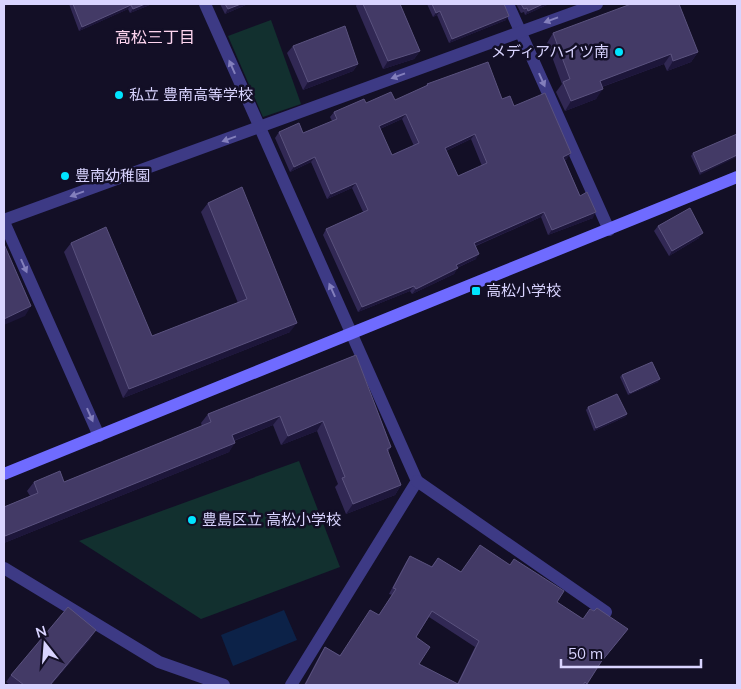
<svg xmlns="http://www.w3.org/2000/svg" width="741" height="689" viewBox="0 0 741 689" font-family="Mulish,'Noto Sans JP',sans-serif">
<rect width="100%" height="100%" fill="#130f26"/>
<g fill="#12302f">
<polygon points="271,20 301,104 263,117 228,36"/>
<polygon points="299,461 340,567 201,619 79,541"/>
</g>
<polygon fill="#0c2248" points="284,610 297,640 233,666 221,635"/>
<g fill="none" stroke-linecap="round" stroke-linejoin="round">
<g stroke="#3d3a85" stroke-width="12">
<polyline points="205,4 417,481 291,685"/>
<polyline points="508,4 609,230"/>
<polyline points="4,220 597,4"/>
<polyline points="4,222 99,436"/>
<polyline points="417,481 606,612"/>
<polyline points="4,568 159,662 224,685"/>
</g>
<polyline stroke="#6f6bff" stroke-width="12" points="4,474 737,177"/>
</g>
<g fill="#312854" fill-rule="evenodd">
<polygon points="69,4 152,4 130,13 128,9 79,31"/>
<polygon points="220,4 248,4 225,14"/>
<polygon points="357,4 400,4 420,51 414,59 383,69 356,6"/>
<polygon points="427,4 504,4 506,20 449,43 437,15 433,17"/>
<polygon points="516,4 549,4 525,15 524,12 521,13"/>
<polygon points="553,33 698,52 691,62 667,71 664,64 602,87 596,99 565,111 556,92 562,84 547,43"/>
<polygon points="293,46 358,64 353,71 303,90 287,53"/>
<path d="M427 84 502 99 514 106 567 159 565 160 580 196 593 218 548 235 541 217 476 246V259L457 268 454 274 412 294 410 291 358 312 323 235 326 229 363 212 352 188 327 199 311 162 290 172 275 138 279 132 303 133 332 121 330 117 334 112 366 103 395 100 425 87ZM402 119 414 146 392 155 380 129ZM471 139 482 166 458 176 446 151Z"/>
<polygon points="737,134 700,175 691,156 693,153"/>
<polygon points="208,203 290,332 123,398 64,252 71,243 152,336 238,303 201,212"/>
<polygon points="658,226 699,238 669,256 654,231"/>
<polygon points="356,355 391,447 388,452 401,485 395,495 346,514 335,487 338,484 317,431 281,445 273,425 234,441 229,452 4,543 4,507 30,496 27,491 34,482 64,482 202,426 201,423 208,414"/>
<polygon points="622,375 658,382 628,395 620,377"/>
<polygon points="588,407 627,414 625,417 594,431 586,410"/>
<path d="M410 556 431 567 438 558 461 572 557 602 583 619 594 611 628 629 598 666 586 685H304L321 653 325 647 340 655 379 615 392 595 389 594 406 562ZM429 617 475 647 457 684 419 664 416 637Z"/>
<polygon points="91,638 51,685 10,685 6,682 11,675"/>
</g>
<g fill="#1d163a">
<polygon points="4,4 8,4 4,8"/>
<polygon points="145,4 152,4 130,13 133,9"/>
<polygon points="241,4 248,4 225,14 228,9"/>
<polygon points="543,4 549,4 525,15 528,11"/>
<polygon points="131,5 128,9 79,31 82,27"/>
<polygon points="440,11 437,15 433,17 436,13"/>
<polygon points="509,16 506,20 449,43 452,39"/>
<polygon points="420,51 414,59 383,69 388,61"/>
<polygon points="698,52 691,62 667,71 673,61"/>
<polygon points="671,54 664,64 593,90 600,81"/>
<polygon points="358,64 353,71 303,90 308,82"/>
<polygon points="603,89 596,99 565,111 571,101"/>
<polygon points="406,114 402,119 375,131 379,126"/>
<polygon points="475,134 471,139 441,153 445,148"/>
<polygon points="571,153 567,159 559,162 563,157"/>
<polygon points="737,155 737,157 700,175 701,172"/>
<polygon points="315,157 311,162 290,172 294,167"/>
<polygon points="356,183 352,188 327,199 331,194"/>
<polygon points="544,212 541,217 470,248 474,243"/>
<polygon points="596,212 593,218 548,235 552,230"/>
<polygon points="703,233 699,238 669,256 672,251"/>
<polygon points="479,254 476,259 452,270 456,265"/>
<polygon points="458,268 454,274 412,294 416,289"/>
<polygon points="414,286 410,291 358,312 362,307"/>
<polygon points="31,306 25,316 4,325 4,319"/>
<polygon points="297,323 290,332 123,398 129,389"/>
<polygon points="660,379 658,382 628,395 630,393"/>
<polygon points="627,414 625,417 594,431 596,428"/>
<polygon points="280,416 273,425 225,444 232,435"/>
<polygon points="323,421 317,431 281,445 288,436"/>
<polygon points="235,443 229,452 4,543 4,538 5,536"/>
<polygon points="401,485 395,495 346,514 353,504"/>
<polygon points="96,630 91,638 51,685 50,685"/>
</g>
<g fill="#433a66" stroke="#5a527e" fill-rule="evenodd">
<polygon points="73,4 145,4 133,9 131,5 82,27"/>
<polygon points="225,4 241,4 228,9"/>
<polygon points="363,4 400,4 420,51 388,61"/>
<polygon points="432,4 504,4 509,16 452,39 440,11 436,13"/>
<polygon points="521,4 543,4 528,11 527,8 524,9"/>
<polygon points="631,4 679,4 698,52 673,61 671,54 600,81 603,89 571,101 563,82 570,79 553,33"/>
<polygon points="345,26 358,64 308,82 293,46"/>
<path d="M488 62 502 99 510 96 514 106 545 93 571 153 563 157 580 196 587 192 596 212 552 230 544 212 474 243 479 254 456 265 458 268 416 289 414 286 362 307 326 229 368 210 356 183 331 194 315 157 294 167 279 132 299 123 303 133 337 119 334 112 364 99 366 103 391 92 395 100 428 85 427 84ZM406 114 419 143 392 155 379 126ZM475 134 487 163 458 176 445 148Z"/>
<polygon points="737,134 737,155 701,172 693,153"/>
<polygon points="242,187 297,323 129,389 71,243 106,227 152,336 247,299 208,203"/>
<polygon points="690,208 703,233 672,251 658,226"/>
<polygon points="4,244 31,306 4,319"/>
<polygon points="356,355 391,447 387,449 401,485 353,504 342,478 345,477 323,421 288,436 280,416 232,435 235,443 5,536 4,532 4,507 38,493 34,482 60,471 64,482 211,422 208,414"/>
<polygon points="652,362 660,379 630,393 622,375"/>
<polygon points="617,394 627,414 596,428 588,407"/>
<path d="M480 545 510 565 514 559 564 591 557 602 583 619 590 609 594 611 597 608 628 629 601 662 587 684 585 682 583 685H305L325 647 340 656 370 610 379 615 396 589 393 588 410 556 432 567 438 558 461 572ZM432 611 479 641 458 684 419 664 430 647 416 637Z"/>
<polygon points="68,607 96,630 50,685 24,685 11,675"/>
</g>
<defs><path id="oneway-solid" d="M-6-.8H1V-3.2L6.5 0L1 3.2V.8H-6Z" transform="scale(1.25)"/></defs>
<g fill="#837fbc">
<use href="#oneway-solid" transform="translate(551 20) rotate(160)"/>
<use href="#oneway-solid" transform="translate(232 67) rotate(-114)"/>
<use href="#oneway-solid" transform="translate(398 76) rotate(160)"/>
<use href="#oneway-solid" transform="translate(542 80) rotate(66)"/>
<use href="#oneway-solid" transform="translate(229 139) rotate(160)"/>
<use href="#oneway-solid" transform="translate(77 194) rotate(160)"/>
<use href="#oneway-solid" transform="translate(24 266) rotate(66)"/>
<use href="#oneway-solid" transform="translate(332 290) rotate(-114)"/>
<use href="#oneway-solid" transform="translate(90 415) rotate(66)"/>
</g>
<g fill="#00e5ff" stroke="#130f26" stroke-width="2">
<circle cx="619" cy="52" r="5"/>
<circle cx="119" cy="95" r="5"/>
<circle cx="65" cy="176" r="5"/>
<rect x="471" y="286" width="10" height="10" rx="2.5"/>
<circle cx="192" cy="520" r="5"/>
</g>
<g text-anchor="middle" stroke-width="5" stroke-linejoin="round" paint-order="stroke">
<g font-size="15" fill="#d9d4ff" stroke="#130f26" text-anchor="start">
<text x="609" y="57" text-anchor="end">メディアハイツ南</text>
<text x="129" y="100">私立 豊南高等学校</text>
<text x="75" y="181">豊南幼稚園</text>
<text x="486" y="296">高松小学校</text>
<text x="202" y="525">豊島区立 高松小学校</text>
</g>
<g font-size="16" fill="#ffd6f0" stroke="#130f26">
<text x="155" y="43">高松三丁目</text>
</g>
</g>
<rect width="741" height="689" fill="none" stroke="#d9d4ff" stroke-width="10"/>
<g transform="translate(45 644) rotate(343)" stroke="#130f26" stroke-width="4" paint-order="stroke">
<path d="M0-4L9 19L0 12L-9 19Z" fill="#d9d4ff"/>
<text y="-8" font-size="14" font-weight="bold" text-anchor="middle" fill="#d9d4ff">N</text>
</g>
<path d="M561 659v8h140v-8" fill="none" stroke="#d9d4ff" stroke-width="2.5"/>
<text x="568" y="659" font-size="15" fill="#d9d4ff" stroke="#130f26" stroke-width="4" paint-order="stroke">50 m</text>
</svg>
